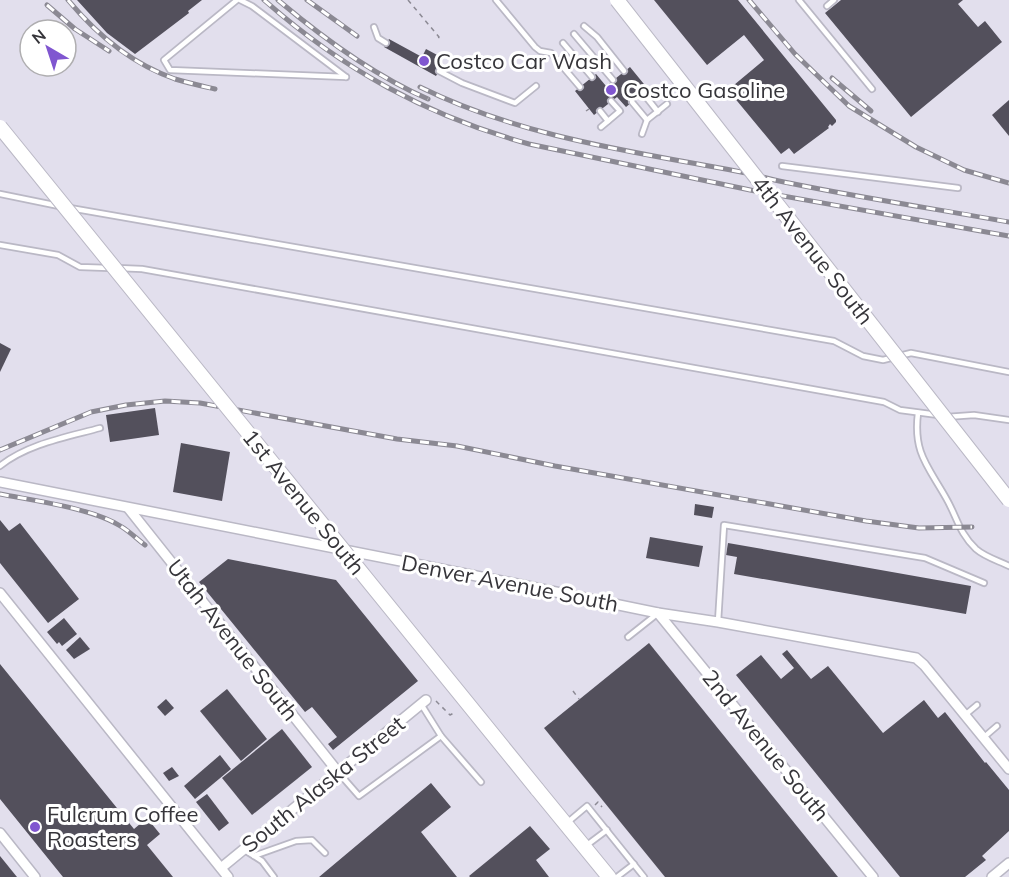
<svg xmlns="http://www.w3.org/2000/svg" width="1009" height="877" viewBox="0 0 1009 877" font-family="Mulish,sans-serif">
<rect width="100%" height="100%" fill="#e2dfed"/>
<g fill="#53505c">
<polygon points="77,0 202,0 188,11 189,13 135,54 107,33"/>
<polygon points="654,0 738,0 836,120 836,122 832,126 830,124 828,127 829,128 794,154 789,148 781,154 728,90 764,60 744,35 707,65"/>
<polygon points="841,0 963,0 958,4 978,27 985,21 1002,42 911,117 825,13"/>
<polygon points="389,39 422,57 426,49 441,57 437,65 441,67 436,76 384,47"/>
<polygon points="630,67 648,89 626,107 617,97 594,115 575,91 596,74 606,86"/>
<polygon points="1009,100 1009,136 992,115"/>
<polygon points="0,343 11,349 0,372"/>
<polygon points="155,408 159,435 110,442 106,415"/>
<polygon points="181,443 230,452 222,501 173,492"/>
<polygon points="695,504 714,507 712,518 694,515"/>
<polygon points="0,520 9,531 20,523 79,599 48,623 0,563"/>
<polygon points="650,537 703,546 699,567 646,558"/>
<polygon points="728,543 971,586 966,614 734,574 737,557 726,555"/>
<polygon points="228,559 336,580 418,681 333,750 328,744 337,737 312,707 305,712 199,582"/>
<polygon points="64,618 77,634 62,646 59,642 57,644 47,632"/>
<polygon points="80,637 90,649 74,659 66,650"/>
<polygon points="649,643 838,877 665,877 544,728"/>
<polygon points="787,650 811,679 828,666 883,733 924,700 938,718 945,712 985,763 986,762 1009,790 1009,831 982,856 986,860 965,877 900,877 736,675 761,655 781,679 794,668 782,654"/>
<polygon points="0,664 134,829 147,818 160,834 147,845 173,877 63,877 0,799"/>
<polygon points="227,689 267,739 241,761 200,711"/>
<polygon points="166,699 174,708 165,716 157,707"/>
<polygon points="282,729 312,767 252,815 222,778"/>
<polygon points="220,755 231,769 195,799 184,786"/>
<polygon points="172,767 179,776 169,781 163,773"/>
<polygon points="431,783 451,807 421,832 457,877 319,877"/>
<polygon points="207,794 229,823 219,831 196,802"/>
<polygon points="530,826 550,849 536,860 549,877 470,877 469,876"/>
<polygon points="0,856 17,877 0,877"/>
</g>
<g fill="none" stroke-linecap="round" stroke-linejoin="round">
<defs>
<g id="service">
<polyline points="237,0 164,60 170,70 346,77"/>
<polyline points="240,0 252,6 346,77"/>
<polyline points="496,0 535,47 540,51 551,53 580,87"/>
<polyline points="799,0 872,89"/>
<polyline points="827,6 834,0"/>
<polyline points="584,26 597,37 624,71"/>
<polyline points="374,27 378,38 386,43"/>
<polyline points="574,34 613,80"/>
<polyline points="563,43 592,77"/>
<polyline points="439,71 462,83 515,103 536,86"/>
<polyline points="643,93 658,112"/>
<polyline points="632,102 647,120"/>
<polyline points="600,111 608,121"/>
<polyline points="601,127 620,111 611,101"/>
<polyline points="642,134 647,120 667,104"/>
<polyline points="782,166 958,188"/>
<polyline points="0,194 59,206"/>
<polyline points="70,208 834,341 863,356 883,360 911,353 1009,372"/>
<polyline points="0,245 58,255 80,267 109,268"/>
<polyline points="118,268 142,269 884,402 900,410 938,415"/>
<path d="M918 413C913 453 928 466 946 498 957 517 959 533 976 549 985 557 999 561 1009 566"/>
<polyline points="946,417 974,415 1009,420"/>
<path d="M0 466C27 444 67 437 100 428"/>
<polyline points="718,622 724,525 925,558 984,583"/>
<polyline points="628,637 657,614"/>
<polyline points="965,715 977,705"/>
<polyline points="441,736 481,782"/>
<polyline points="983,738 997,726"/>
<polyline points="338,772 359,796 441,736 421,704"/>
<polyline points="568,822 587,806 644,877"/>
<polyline points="587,845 607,830"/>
<polyline points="243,849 262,861 274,877"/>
<polyline points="254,856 296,841 312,840 325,853"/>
<polyline points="617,877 634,864"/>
</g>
<g id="minor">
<polyline points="0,482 512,583 658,613 718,622 916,658 924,665 1009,769"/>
<polyline points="129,509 338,772"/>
<polyline points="0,593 228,877"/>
<polyline points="658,613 873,877"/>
<polyline points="0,833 35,877"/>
<polyline points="221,868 426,700"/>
<polyline points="992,877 1009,863"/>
</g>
<polyline id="primary" points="537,789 609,877"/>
</defs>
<use href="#service" stroke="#bab8c5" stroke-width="8"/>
<use href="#minor" stroke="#bab8c5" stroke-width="12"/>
<use href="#primary" stroke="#bab8c5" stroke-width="16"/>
<g stroke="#8c8a94" stroke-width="1.5" stroke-dasharray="4.5 4.5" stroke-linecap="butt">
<polyline points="408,0 439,37 438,39"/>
<polyline points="586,111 589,109"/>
<polyline points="573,691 579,699"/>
<polyline points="436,701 450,715 454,713"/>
<polyline points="595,805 598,802 602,807"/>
</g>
<use href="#service" stroke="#fff" stroke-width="4.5"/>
<use href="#minor" stroke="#fff" stroke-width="9"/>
<use href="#primary" stroke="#fff" stroke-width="14"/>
<defs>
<g id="rail">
<path d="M68 0C97 35 132 64 175 79 188 83 202 86 215 89"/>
<path d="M264 0C343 70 428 116 529 144L755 191 1009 236"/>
<path d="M278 0C323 38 373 75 428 99"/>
<polyline points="307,0 357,36"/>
<polyline points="749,0 795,54 849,106 916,147 964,170 1009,183"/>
<polyline points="47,5 75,29 109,51"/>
<polyline points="832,78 871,111"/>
<path d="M420 87C519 136 628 151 736 171 754 174 771 180 789 183 862 198 936 209 1009 222"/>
<polyline points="0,450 91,412 126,405 165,401 200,403 397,439 457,446 555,466 866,521 919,528 972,527"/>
<path d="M0 494C35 501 93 508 122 527 130 532 137 539 145 545"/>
</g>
</defs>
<use href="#rail" stroke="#8b8993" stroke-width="5"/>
<use href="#rail" stroke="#fff" stroke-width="3" stroke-dasharray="9" stroke-linecap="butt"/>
<defs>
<g id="primary-bridge">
<polyline points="617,0 1009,500"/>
<polyline points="0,127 537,789"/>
</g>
</defs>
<use href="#primary-bridge" stroke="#bab8c5" stroke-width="16" stroke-linecap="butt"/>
<use href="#primary-bridge" stroke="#fff" stroke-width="14"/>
</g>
<g fill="#8056d0" stroke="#fff" stroke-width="2">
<circle cx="424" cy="61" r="6"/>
<circle cx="611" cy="90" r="6"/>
<circle cx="35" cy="827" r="6"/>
</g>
<g text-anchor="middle" stroke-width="6" stroke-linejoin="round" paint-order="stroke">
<g font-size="22" fill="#36353a" stroke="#fff" text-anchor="start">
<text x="436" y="69">Costco Car Wash</text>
<text x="623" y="98">Costco Gasoline</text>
<text x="47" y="822">Fulcrum Coffee<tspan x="47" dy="25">Roasters</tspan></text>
</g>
<g font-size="22" fill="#36353a" stroke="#fff">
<text transform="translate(813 250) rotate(52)" y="8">4th Avenue South</text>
<text transform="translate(304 502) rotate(51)" y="8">1st Avenue South</text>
<text transform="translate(510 583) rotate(11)" y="8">Denver Avenue South</text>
<text transform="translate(233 640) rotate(52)" y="8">Utah Avenue South</text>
<text transform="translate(766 745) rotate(51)" y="8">2nd Avenue South</text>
<text transform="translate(323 784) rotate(-39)" y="8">South Alaska Street</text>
</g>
</g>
<g transform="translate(48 48) rotate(321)"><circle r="28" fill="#ffffff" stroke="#afaeb0" stroke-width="1.5"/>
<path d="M0-4.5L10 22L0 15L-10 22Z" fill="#8056d0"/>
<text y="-9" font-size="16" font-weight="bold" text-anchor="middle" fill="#36353a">N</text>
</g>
</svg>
